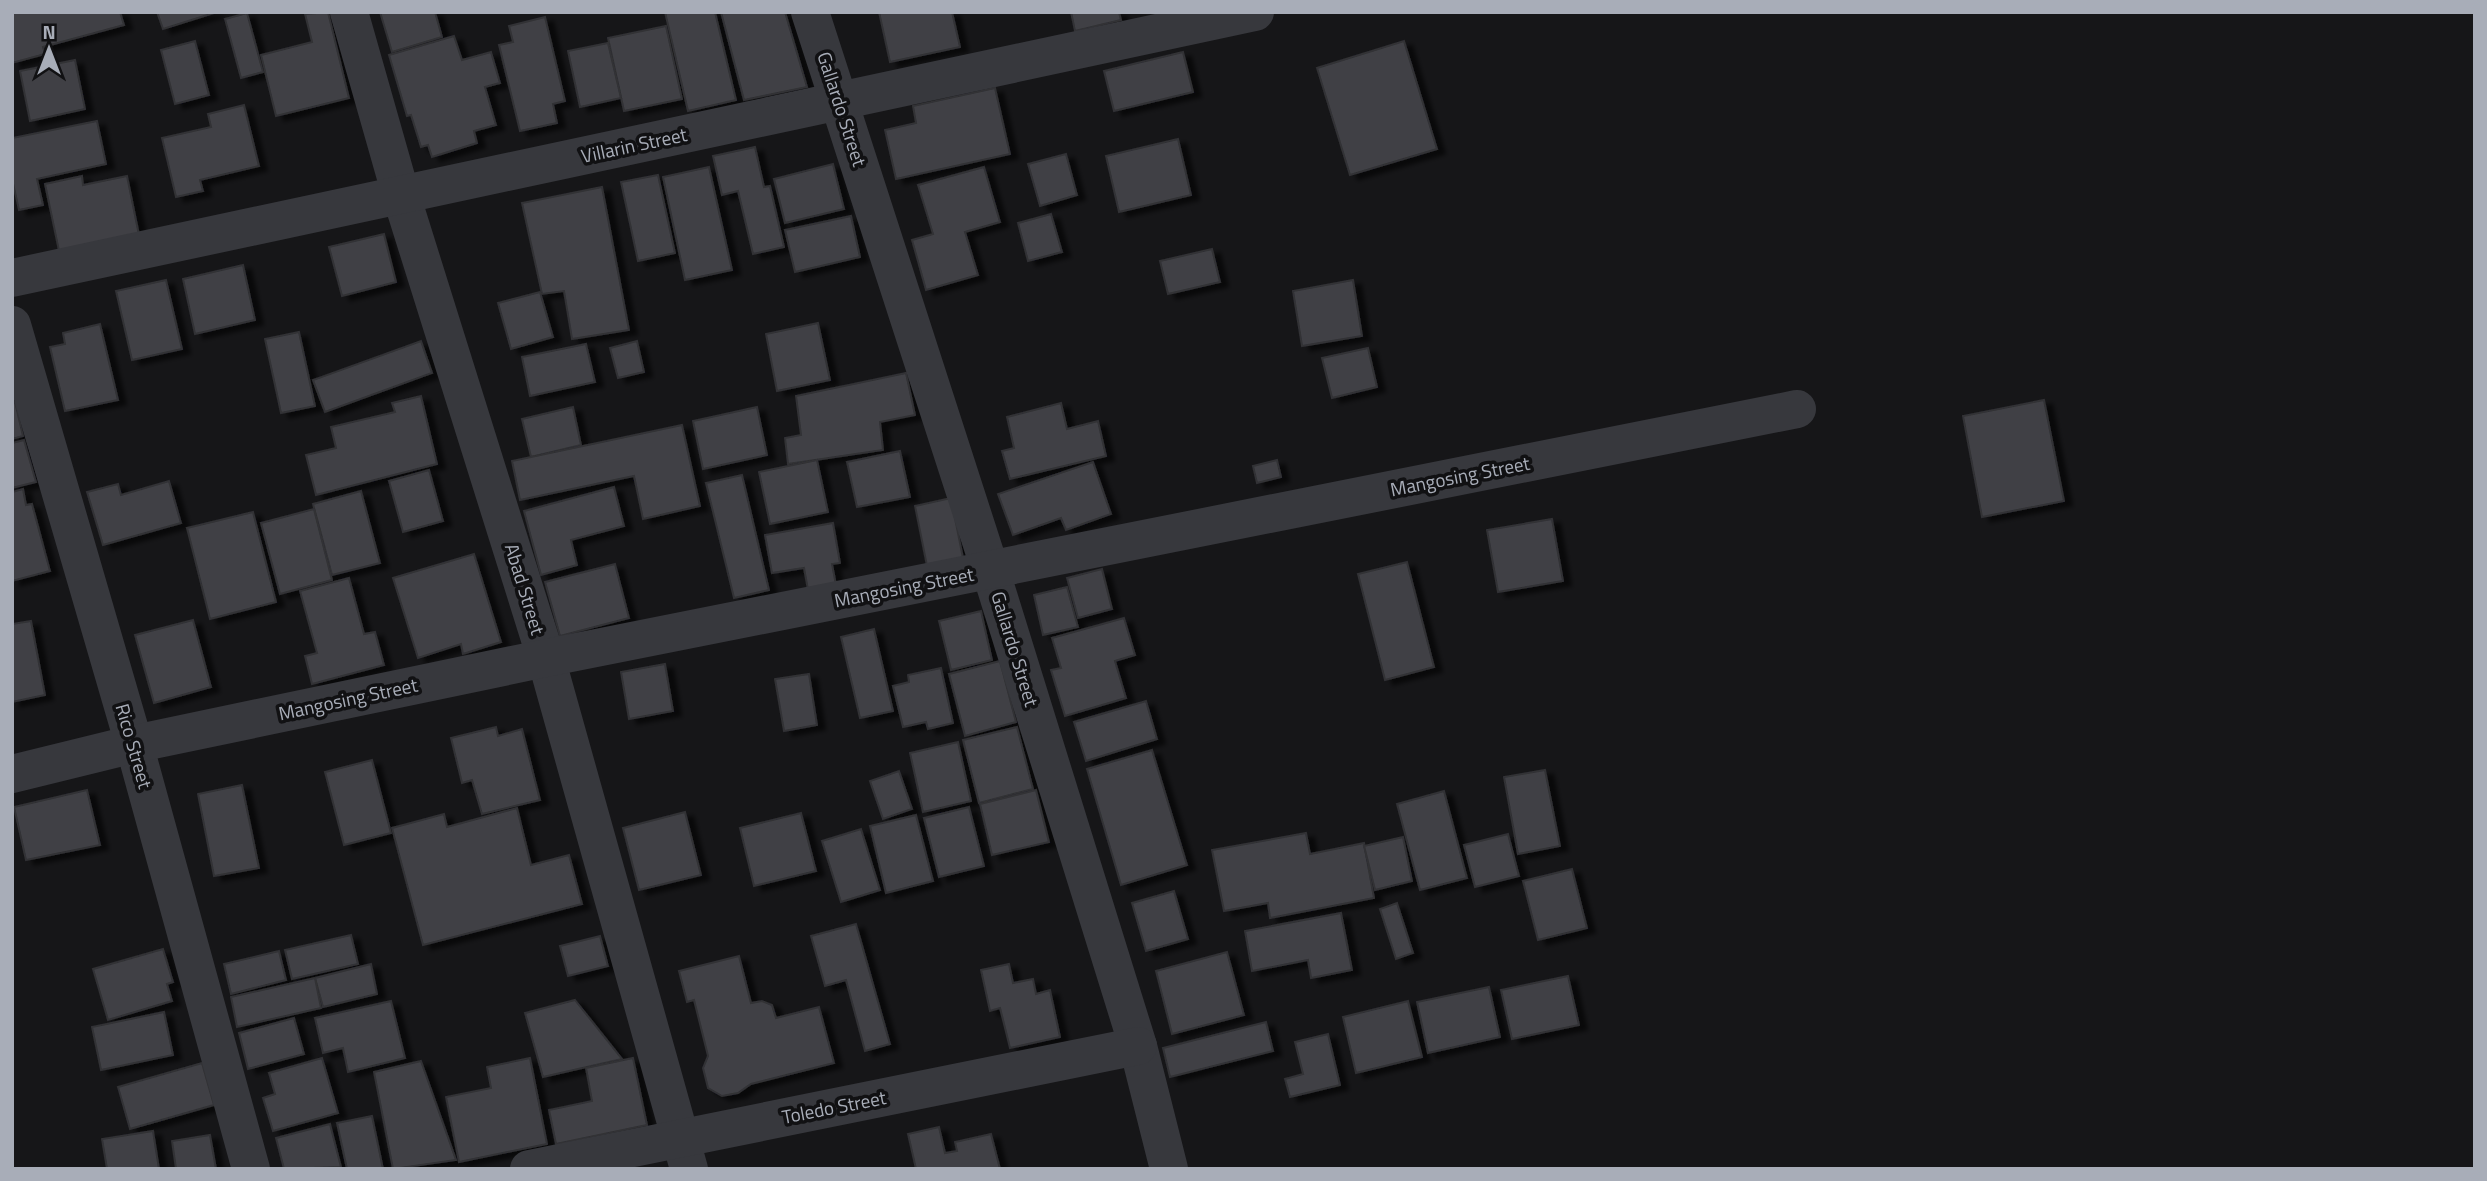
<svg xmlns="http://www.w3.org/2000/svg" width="2487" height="1181" viewBox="0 0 2487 1181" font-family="'Titillium Web',sans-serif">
<defs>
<filter id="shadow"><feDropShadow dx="8" dy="4.5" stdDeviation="2" flood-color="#0009"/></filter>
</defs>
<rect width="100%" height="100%" fill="#161618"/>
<g fill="#404145" stroke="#303034" stroke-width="2" filter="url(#shadow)">
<polygon points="12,12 120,12 124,25 43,47 45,54 12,63"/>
<polygon points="157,12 217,12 163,29"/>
<polygon points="328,12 349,98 276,116 261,55 312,42 305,14"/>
<polygon points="380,12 435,12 442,37 392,52"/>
<polygon points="665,12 715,12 736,100 688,111"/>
<polygon points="721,12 785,12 807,87 744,100"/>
<polygon points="879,12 952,12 960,47 890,62"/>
<polygon points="1071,12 1119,12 1121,20 1075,31"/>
<polygon points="247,13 263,72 241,78 225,19"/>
<polygon points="545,17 565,101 553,104 557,123 520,131 499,45 513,42 509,26"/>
<polygon points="666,26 682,99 624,111 608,38"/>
<polygon points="454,36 462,60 491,52 500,83 485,87 496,125 474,131 477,143 432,157 428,145 421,147 411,115 407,116 389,55"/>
<polygon points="195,41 209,95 175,104 161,50"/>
<polygon points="1404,41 1437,149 1350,175 1317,68"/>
<polygon points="608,43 621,98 580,107 568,51"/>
<polygon points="1183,52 1193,92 1114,111 1104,71"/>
<polygon points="75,60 85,109 30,121 20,71"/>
<polygon points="995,88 1010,154 896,179 885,130 916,123 913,106"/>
<polygon points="244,105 259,166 200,180 203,191 176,197 162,138 211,127 208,114"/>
<polygon points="97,121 106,164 37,179 43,205 19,210 12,179 12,138"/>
<polygon points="1178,139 1191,195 1119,212 1106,156"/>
<polygon points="755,147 764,187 770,186 784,247 753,254 738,191 722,195 713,156"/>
<polygon points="1066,154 1077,195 1040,206 1028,164"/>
<polygon points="833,164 844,209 785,223 774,179"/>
<polygon points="709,167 732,270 685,280 663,177"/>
<polygon points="984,167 1000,222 965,232 978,275 926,290 912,240 933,234 918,185"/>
<polygon points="658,175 675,253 638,261 621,182"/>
<polygon points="82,176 83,185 127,176 139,235 59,251 45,184"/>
<polygon points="602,187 629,330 572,339 564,291 542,294 522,203"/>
<polygon points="1051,214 1062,252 1028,261 1018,223"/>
<polygon points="851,216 860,257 795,272 785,230"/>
<polygon points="384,234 396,282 342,296 329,247"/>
<polygon points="1212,249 1220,282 1168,294 1160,261"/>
<polygon points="243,265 255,320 195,334 183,279"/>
<polygon points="166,280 182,349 132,360 116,291"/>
<polygon points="1353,280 1362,336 1302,346 1293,291"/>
<polygon points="540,292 553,337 511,349 498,303"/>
<polygon points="818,323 830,380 777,391 766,334"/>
<polygon points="100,324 118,400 65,411 50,347 65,344 63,333"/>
<polygon points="299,332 315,406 281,413 265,339"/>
<polygon points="421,341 432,373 325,412 313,380"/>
<polygon points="637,341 644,372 618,378 610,348"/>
<polygon points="586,344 595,382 530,396 522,357"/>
<polygon points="1368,348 1377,387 1332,398 1322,358"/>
<polygon points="906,373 915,415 880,422 883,450 788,464 785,438 801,435 796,396"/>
<polygon points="421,396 437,464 316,495 306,455 336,448 331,427 395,412 392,403"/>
<polygon points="2044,400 2064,501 1982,517 1963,416"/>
<polygon points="15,402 23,436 12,439 12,403"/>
<polygon points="1061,403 1067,429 1098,421 1106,456 1010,479 1002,451 1014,448 1007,417"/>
<polygon points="573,407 581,445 531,457 522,419"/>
<polygon points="757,407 767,455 703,469 693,421"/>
<polygon points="682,425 700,506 643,519 634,476 520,500 512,461"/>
<polygon points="24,440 36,482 12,488 12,443"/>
<polygon points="900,451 910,497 857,507 847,462"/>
<polygon points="817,460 828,512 770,524 759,472"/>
<polygon points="1277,460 1281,477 1257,483 1253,466"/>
<polygon points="1093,462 1111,514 1066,530 1061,518 1013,535 998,494"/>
<polygon points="429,470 443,521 403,532 389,481"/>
<polygon points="742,475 769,590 734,598 706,483"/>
<polygon points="169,481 181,523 103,545 87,492 118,484 121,495"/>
<polygon points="614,487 624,526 571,540 577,565 541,575 524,511"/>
<polygon points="23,489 26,505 32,504 50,571 12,581 12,492"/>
<polygon points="361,491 380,563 332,575 313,504"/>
<polygon points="951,498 963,558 927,566 915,506"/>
<polygon points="314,509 332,580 280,594 261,523"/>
<polygon points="253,512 276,602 210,619 187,528"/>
<polygon points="1552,519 1563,581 1498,592 1487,530"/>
<polygon points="833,523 840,563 832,564 836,585 808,590 804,568 772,573 765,535"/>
<polygon points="474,554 501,642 463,654 461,644 418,658 393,578"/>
<polygon points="1407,562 1434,667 1385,680 1358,574"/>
<polygon points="615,564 629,618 560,636 545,582"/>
<polygon points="1102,569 1112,609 1078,618 1067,578"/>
<polygon points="349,578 364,634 375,632 384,665 312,684 305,656 317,653 300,591"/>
<polygon points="1067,587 1078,627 1043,635 1034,595"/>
<polygon points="981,611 992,660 951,670 939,621"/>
<polygon points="1124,618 1135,655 1115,661 1126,698 1065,716 1051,670 1061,668 1052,638"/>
<polygon points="193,620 211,687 154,703 135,635"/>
<polygon points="31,621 45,695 12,702 12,624"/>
<polygon points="874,629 893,711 860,718 841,637"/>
<polygon points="1000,661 1016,722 965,736 949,674"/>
<polygon points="665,664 673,711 629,719 621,672"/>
<polygon points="941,668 953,723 928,729 926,722 903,727 893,686 909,682 908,675"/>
<polygon points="809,674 817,725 784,731 775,679"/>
<polygon points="1146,701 1157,739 1086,761 1074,722"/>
<polygon points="496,727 498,736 522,729 540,800 482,814 472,780 462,783 451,738"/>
<polygon points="1017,727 1033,789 979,803 963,740"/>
<polygon points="958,742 971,801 923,812 910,753"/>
<polygon points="1152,750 1187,865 1121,885 1087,769"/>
<polygon points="372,760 391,833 344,845 325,772"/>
<polygon points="1545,770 1560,846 1518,854 1504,777"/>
<polygon points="899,771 912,809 883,819 870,781"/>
<polygon points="242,785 259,868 214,876 198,794"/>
<polygon points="87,790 100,845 26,860 14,807"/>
<polygon points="1036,790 1049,842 992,855 980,804"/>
<polygon points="1444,791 1467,878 1420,890 1397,804"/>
<polygon points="969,807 984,866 939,877 924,818"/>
<polygon points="517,808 531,865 569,855 582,904 423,945 392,828 444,814 447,827"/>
<polygon points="685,812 701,875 639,890 623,828"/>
<polygon points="801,813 816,871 754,886 740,828"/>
<polygon points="916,815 933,881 886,893 870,826"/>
<polygon points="861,829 880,890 841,902 822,841"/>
<polygon points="1306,833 1310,854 1364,843 1374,898 1270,918 1268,903 1224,911 1212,850"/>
<polygon points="1508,834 1519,876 1475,887 1464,845"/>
<polygon points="1403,837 1412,881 1375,890 1364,846"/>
<polygon points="1572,869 1587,928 1538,940 1523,881"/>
<polygon points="1174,891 1188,939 1146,951 1132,903"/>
<polygon points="1397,903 1413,953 1396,959 1380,909"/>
<polygon points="1341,913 1352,970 1311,978 1308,960 1252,971 1245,931"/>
<polygon points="856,924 890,1044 865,1051 846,980 825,986 811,936"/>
<polygon points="351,935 358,964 292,979 285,950"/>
<polygon points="600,936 608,966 568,976 560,946"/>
<polygon points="163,949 173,982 167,984 172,1001 108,1020 93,969"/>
<polygon points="279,951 286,980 231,994 224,964"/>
<polygon points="1227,952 1244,1015 1172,1034 1156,971"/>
<polygon points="739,956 751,1003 762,1001 772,1005 776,1018 819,1007 834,1063 751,1084 738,1093 722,1096 708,1088 703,1068 708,1056 694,1000 687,1002 679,971"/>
<polygon points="371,964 377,994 323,1007 315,978"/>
<polygon points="1009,964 1013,983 1033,979 1036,994 1050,990 1060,1037 1010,1048 1000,1008 990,1011 981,970"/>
<polygon points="1568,976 1579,1025 1512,1039 1501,990"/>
<polygon points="315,978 321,1008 237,1027 231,997"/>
<polygon points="1489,987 1500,1037 1428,1053 1417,1002"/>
<polygon points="575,1000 622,1059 543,1077 525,1013"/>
<polygon points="391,1001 405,1058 348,1072 343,1048 323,1053 315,1018"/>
<polygon points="1408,1001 1422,1057 1356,1073 1343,1017"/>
<polygon points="164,1012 173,1055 101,1070 92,1027"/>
<polygon points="294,1018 304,1054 248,1069 239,1033"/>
<polygon points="1266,1022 1273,1051 1170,1077 1163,1048"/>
<polygon points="1328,1034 1340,1085 1290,1097 1285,1079 1303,1074 1295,1042"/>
<polygon points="322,1058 338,1113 273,1131 263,1098 275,1094 269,1073"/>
<polygon points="530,1058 547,1144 459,1162 446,1097 491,1088 487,1067"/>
<polygon points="633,1058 647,1125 556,1144 549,1110 592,1101 586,1068"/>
<polygon points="421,1061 456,1160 393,1169 374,1072"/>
<polygon points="202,1063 214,1105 130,1129 118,1087"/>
<polygon points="372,1116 383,1169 347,1169 337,1123"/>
<polygon points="330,1124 341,1167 284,1169 276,1138"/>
<polygon points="939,1127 945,1153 957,1151 955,1142 991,1134 1000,1169 916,1169 908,1134"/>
<polygon points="153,1131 159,1169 107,1169 102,1139"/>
<polygon points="210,1135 216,1169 176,1169 172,1141"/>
</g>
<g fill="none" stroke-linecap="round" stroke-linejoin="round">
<g stroke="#37383d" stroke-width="38">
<polyline points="349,12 401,195 546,658 689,1169"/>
<polyline points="810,12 990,569 1138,1046 1169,1169"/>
<polyline points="12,278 1255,12"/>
<polyline points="12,325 134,744 251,1169"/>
<polyline points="12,774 134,744 546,658 1797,409"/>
<polyline points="529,1169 1138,1046"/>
</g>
</g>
<g text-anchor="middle" stroke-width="7" stroke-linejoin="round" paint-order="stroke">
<g font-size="19" fill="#a8adb8" stroke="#111113">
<text transform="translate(842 109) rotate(72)" y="7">Gallardo Street</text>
<text transform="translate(634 145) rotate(-12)" y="7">Villarin Street</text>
<text transform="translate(1460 476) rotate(-11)" y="7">Mangosing Street</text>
<text transform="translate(904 587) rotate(-11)" y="7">Mangosing Street</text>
<text transform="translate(525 589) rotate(73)" y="7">Abad Street</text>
<text transform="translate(1015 649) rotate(73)" y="7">Gallardo Street</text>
<text transform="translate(348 699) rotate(-12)" y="7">Mangosing Street</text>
<text transform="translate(134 746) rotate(74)" y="7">Rico Street</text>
<text transform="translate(834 1107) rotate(-11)" y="7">Toledo Street</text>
</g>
</g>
<rect width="2487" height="1181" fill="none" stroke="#a8adb8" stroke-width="28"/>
<g transform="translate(49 49)" stroke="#111113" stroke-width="5" paint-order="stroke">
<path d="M0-5L12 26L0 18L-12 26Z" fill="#a8adb8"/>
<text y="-10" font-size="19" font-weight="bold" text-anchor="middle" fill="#a8adb8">N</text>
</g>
</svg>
